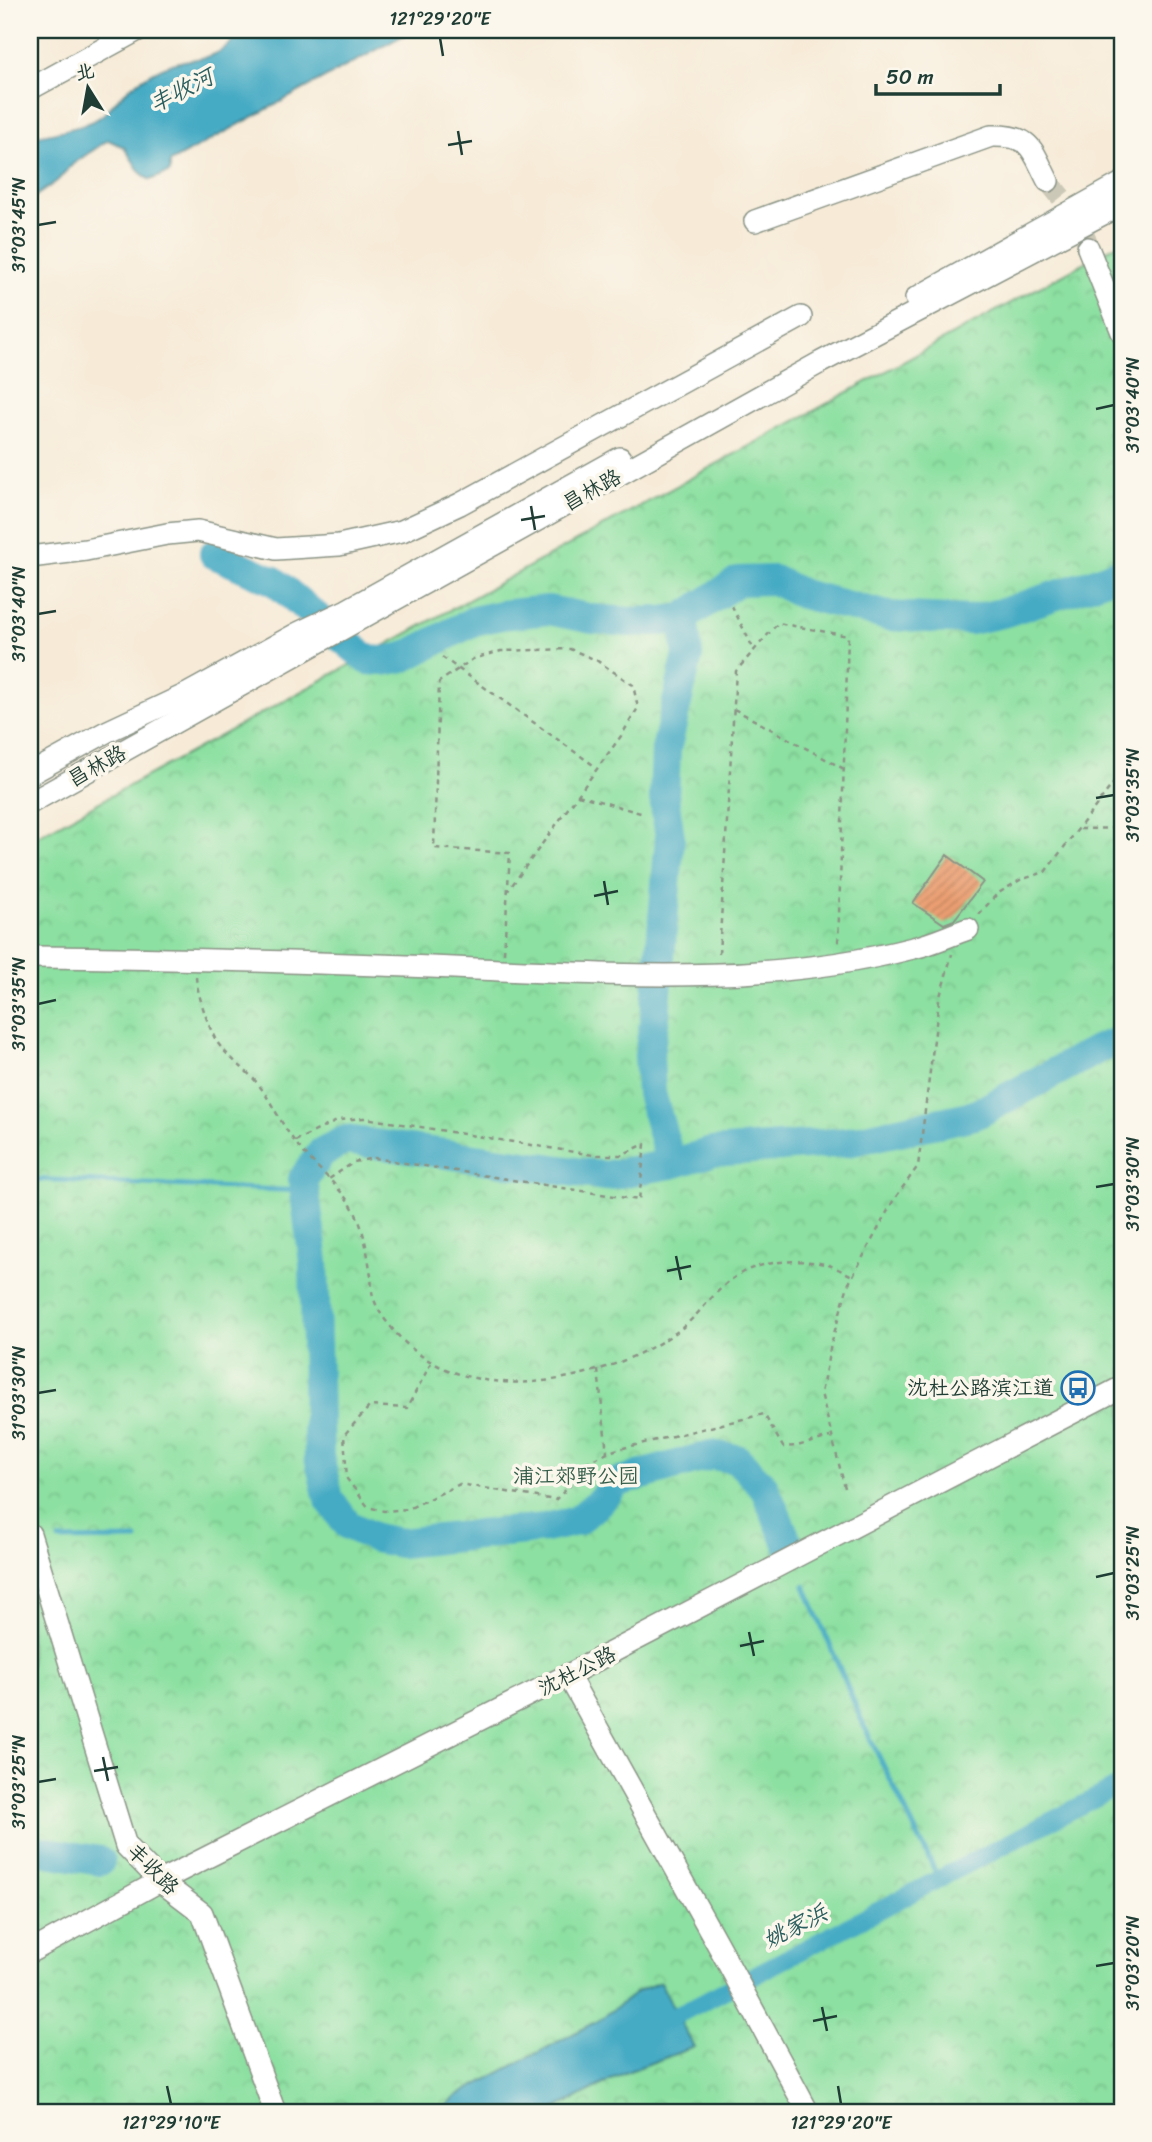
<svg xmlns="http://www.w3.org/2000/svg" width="1152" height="2142" viewBox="0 0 1152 2142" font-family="Sriracha,'LXGW WenKai TC',sans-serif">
<defs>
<pattern id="park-crowns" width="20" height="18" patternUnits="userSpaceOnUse" patternTransform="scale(1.75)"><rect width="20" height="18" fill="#8ce0a1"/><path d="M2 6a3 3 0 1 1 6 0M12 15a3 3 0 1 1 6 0" fill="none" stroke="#78c18b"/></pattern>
<pattern id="building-hatch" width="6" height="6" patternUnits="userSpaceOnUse" patternTransform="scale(1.75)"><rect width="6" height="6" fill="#ec9f72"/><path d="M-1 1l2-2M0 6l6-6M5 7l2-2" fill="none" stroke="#bf835e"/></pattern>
</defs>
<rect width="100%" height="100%" fill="#fbf7ec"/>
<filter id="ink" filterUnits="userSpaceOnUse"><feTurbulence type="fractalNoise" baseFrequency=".0143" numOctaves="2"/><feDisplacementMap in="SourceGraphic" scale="14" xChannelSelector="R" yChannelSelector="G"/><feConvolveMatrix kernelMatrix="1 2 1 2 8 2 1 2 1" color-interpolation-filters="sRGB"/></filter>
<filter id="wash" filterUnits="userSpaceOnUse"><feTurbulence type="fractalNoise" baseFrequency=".00686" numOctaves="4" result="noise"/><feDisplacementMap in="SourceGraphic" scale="28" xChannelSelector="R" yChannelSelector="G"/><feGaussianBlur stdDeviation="1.57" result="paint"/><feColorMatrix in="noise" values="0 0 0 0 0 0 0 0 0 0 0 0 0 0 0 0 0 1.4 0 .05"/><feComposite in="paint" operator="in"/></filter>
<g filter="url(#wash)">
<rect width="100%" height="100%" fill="#f7ebd8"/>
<polygon fill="url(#park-crowns)" stroke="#568e6a" stroke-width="2" points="1122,242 1122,2112 30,2112 30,840"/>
<g fill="#44aac4" stroke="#32747c" stroke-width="2">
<path d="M242 30H413L170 162V172L150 180 140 172 124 147 108 140 73 164 57 181 30 200V141L37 136C58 131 86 128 103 115 110 109 115 101 122 95 133 84 147 75 162 68 195 52 213 69 242 30Z"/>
<polygon points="660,1982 694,2047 624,2073 550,2112 432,2112 436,2109 441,2111 458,2095 599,2020 638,1991"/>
</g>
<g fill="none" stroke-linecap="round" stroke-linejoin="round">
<g stroke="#44aac4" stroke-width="5">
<polyline points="30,1179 305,1191"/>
<polyline points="59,1540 137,1539"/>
<polyline points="805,1586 864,1726 939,1879"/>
</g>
<polyline stroke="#44aac4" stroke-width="18" points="658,2025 1122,1784"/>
<g stroke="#44aac4" stroke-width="30">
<polyline points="214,554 274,581 368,660 383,661 405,657 474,621 501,615 548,610 593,619 629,622 661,621 683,618 738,581 774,580 802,594 888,616 970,620 1006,612 1096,582 1122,571"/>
<polyline points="671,1164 651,1093 649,1055 655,1016 670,837 664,798 666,750 688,655 683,618"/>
<polyline points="789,1546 764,1487 737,1459 711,1455 618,1482 597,1504 577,1521 545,1528 400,1543 375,1538 348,1525 329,1499 319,1457 314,1262 303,1179 322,1152 346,1140 604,1176 671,1164 712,1152 847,1142 975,1115 1098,1049 1122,1040"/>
<polyline points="30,1849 100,1861"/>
</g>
</g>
<g id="blocks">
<polygon fill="url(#building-hatch)" points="947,855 983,882 954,920 944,924 913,903"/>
</g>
</g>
<g filter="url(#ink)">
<use href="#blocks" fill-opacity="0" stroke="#8b9486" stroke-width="2"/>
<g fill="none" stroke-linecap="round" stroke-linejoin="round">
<path stroke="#ccc8b7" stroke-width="21" stroke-dasharray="21 10" stroke-linecap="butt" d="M1048 181C1064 201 1083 222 1088 248"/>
<defs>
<g id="minor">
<polyline points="30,89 138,30"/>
<path d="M755 221 991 136C1032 135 1031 148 1048 181"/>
<polyline points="1088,248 1122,332"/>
<polyline points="916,298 1122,183"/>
<polyline points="30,557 86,550 167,534 198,531 276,549 339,545 402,531 460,504 801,317"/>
<polyline points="30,774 106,732 189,693 300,632 347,610 620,458"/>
<polyline points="30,803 821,362 1122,204"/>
<path d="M30 957C171 958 313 962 454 968 607 974 763 987 913 948 932 944 950 935 968 929"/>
<polyline points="30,1534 126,1846 160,1881 202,1913 275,2112"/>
<polyline points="568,1675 723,1954 808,2112"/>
<polyline points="30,1952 160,1881 568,1675 1122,1387"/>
</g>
</defs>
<use href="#minor" stroke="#8b9486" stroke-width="24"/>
<g stroke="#8b9486" stroke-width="2.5" stroke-dasharray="5 5" stroke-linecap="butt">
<polyline points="732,606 754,650"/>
<polyline points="442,657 596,767"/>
<polyline points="734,709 844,769"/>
<polyline points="578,795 644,814"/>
<polyline points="1080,829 1122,828"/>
<polyline points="979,914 997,894 1020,880 1045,872 1122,772"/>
<polyline points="504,953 510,853 434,848 439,682 473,659 501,651 570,649 596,660 633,685 638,708 621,736 507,892"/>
<polyline points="719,954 736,671 778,623 848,636 838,946"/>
<path d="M196 977C197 993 209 1029 217 1042 228 1058 246 1069 258 1084 272 1102 281 1124 295 1142 311 1163 333 1180 348 1201 364 1222 367 1251 371 1276 372 1284 371 1295 375 1302 379 1313 388 1324 396 1333 464 1412 602 1385 678 1331 704 1312 719 1281 750 1269 773 1260 805 1259 829 1265 837 1268 845 1273 853 1276"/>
<polyline points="295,1141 339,1120 365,1118 593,1155 621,1155 645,1144 639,1200 374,1158 354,1162 329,1179"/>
<polyline points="431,1363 407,1408 370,1406 344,1435 347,1479 368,1507 384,1511 408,1509 460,1484 555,1500 569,1487 580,1465 615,1450 764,1414 783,1447 797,1446 830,1437"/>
<polyline points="598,1370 607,1453"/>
<polyline points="845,1488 821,1393 831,1344 848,1285 893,1201 918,1166 939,1000 952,954"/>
</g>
<use href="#minor" stroke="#fff" stroke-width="21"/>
</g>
</g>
<path fill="none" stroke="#1f3d34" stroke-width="2.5" d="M440 38 443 56M458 131 462 155M448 145 472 141M38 225 56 222M1096 409 1114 405M531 506 535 530M521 520 545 516M38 614 56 611M1096 798 1114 795M604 881 608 905M594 896 618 891M38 1004 56 1000M1096 1187 1114 1184M676 1256 681 1280M667 1271 691 1266M38 1393 56 1390M1096 1577 1114 1573M749 1632 754 1656M740 1646 764 1641M103 1757 108 1781M94 1771 118 1767M38 1782 56 1779M1096 1966 1114 1963M822 2007 827 2031M813 2021 837 2016M167 2086 171 2104M838 2086 841 2104"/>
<defs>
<symbol id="bus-ring" viewBox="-11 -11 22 22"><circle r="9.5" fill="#fbf7ec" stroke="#1f6fb2" stroke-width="1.5"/><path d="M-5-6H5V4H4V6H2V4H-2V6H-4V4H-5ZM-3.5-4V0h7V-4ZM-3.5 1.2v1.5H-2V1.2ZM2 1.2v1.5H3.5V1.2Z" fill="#1f6fb2"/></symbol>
</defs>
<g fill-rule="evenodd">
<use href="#bus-ring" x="1059" y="1369" width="38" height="38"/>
</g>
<g text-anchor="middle" stroke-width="7" stroke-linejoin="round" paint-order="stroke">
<g font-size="21" fill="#1f3d34" stroke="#fbf7ec">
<text transform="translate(592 490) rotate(-29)" y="7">昌林路</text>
<text transform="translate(97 766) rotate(-29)" y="7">昌林路</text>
<text transform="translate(577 1671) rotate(-27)" y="7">沈杜公路</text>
<text transform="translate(153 1869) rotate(45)" y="7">丰收路</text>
</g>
<g font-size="21" fill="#1f3d34" stroke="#fbf7ec" text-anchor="end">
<text x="1054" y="1395">沈杜公路滨江道</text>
</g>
<g font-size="21" fill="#355e4a" stroke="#fbf7ec">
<text x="576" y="1483">浦江郊野公园</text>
</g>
<g font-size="23" font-style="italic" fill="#2a5e5f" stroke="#fbf7ec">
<text transform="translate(181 90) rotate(-27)" y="8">丰收河</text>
<text transform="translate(795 1926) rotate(-27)" y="8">姚家浜</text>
</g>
</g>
<rect width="1152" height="2142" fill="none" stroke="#fbf7ec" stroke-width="77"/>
<g transform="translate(88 88) rotate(349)" stroke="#fbf7ec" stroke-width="5" paint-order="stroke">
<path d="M0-5L12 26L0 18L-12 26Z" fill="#1f3d34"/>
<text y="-10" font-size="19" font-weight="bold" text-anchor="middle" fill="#1f3d34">北</text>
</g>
<path d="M876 84v10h124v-10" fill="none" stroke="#1f3d34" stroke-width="3.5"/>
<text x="886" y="84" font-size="21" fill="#1f3d34" stroke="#fbf7ec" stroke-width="5" paint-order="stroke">50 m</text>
<rect x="38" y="38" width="1076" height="2066" fill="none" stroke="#1f3d34" stroke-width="2.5"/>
<g font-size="18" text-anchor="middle" fill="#1f3d34">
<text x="440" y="25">121°29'20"E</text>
<text transform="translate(19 225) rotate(-90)" y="6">31°03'45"N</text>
<text transform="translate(1133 405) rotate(-90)" y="6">31°03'40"N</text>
<text transform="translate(19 614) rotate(-90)" y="6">31°03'40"N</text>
<text transform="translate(1133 795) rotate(-90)" y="6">31°03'35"N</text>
<text transform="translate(19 1004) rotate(-90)" y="6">31°03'35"N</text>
<text transform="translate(1133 1184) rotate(-90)" y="6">31°03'30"N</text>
<text transform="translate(19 1393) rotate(-90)" y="6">31°03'30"N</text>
<text transform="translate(1133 1573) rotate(-90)" y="6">31°03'25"N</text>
<text transform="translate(19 1782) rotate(-90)" y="6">31°03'25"N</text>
<text transform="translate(1133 1963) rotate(-90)" y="6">31°03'20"N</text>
<text x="171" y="2129">121°29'10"E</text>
<text x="841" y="2129">121°29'20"E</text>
</g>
</svg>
